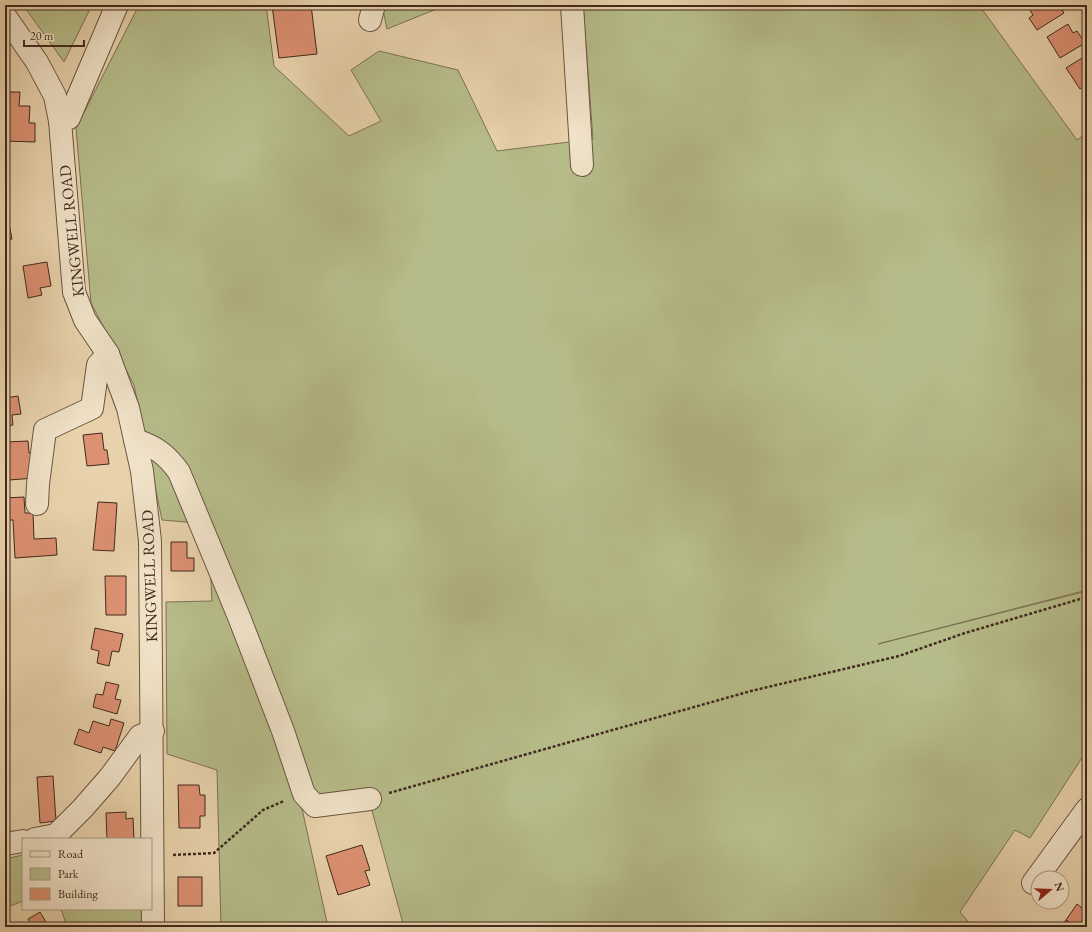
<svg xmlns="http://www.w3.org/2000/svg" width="1092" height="932" viewBox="0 0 1092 932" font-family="'EB Garamond',serif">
<rect width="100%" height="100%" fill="#e8d2ab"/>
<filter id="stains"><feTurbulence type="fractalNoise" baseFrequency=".005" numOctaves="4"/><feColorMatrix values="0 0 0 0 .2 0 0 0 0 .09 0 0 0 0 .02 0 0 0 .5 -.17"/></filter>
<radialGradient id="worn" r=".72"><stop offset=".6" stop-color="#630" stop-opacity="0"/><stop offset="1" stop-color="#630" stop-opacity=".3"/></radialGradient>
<g fill="#b6bc89" stroke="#7c7254">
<polygon points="23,5 92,5 64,62"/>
<polygon points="139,5 266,5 274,66 349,136 381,121 351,70 379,51 458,70 497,151 593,139 583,5 979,5 1077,140 1087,133 1087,590 878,644 1087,591 1087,750 1030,838 1015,830 960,912 973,927 404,927 366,789 301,804 328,927 221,927 217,770 167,754 166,602 212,601 208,524 162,520 134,385 91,303 76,128"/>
<polygon points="382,5 444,5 444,6 387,29"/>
<polygon points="23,855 23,901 5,908 5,859"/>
<polygon points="61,909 146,909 146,927 67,927"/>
</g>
<g fill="#dd9173" stroke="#41291e">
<polygon points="272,5 311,5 317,54 279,58"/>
<polygon points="1027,5 1049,5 1050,6 1059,5 1064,13 1037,30 1029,18 1033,15"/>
<polygon points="1068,24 1073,33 1077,31 1085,43 1060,58 1047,37"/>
<polygon points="1087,55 1087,84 1080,89 1066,68"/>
<polygon points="5,92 20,92 19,106 30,106 29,123 35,123 35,142 5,141"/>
<polygon points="5,208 7,208 9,224 5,224"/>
<polygon points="5,224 9,224 12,239 5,240"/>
<polygon points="47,262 51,286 40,288 42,295 28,298 23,266"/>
<polygon points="18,396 21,414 12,415 13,425 5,426 5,398"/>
<polygon points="102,433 104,450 107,450 109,464 87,466 83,435"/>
<polygon points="28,441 29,453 36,452 35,478 9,480 6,442"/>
<polygon points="24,497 25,513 33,513 34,539 56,538 57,555 15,558 13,520 5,520 5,498"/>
<polygon points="98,502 117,503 114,551 93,550"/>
<polygon points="171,542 187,542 187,558 194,558 194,571 171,571"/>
<polygon points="105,576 126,576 126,615 106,615"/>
<polygon points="95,628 123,634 119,652 112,651 109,666 97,663 99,651 91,649"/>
<polygon points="106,682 119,685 115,699 121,700 117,714 93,707 96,694 103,695"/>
<polygon points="111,719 124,723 115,751 103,747 101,753 74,744 79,729 89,733 93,721 109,726"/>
<polygon points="53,776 56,821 40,823 37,777"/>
<polygon points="178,785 199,785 200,795 205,795 205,816 200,816 200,828 179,828"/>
<polygon points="126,812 126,819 133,818 134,839 107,839 106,813"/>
<polygon points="362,845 370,870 365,871 370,885 338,895 326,856"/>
<rect x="178" y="877" width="24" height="29"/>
<polygon points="1077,904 1087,912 1087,927 1076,927 1066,920"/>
<polygon points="40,912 49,927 33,927 28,919"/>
<polygon points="1066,920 1076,927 1061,927"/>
</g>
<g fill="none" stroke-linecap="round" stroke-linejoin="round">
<defs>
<g id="minor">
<polyline points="572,5 582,165"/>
<polyline points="5,16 37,62 55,96 60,121 74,292 85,320 108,354 128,408 142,471 150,541 153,927"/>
<polyline points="370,20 374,5"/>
<polyline points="60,121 69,118 117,5"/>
<path d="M135 440C156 447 166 454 179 472L239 617 283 731 304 794 315 806 370 799"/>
<polyline points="37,504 38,484 45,430 92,408 98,365 108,354"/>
<polyline points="35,839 56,835 83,808 110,777 140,736 153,731"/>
<polyline points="5,844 23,841"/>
<polyline points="1033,883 1087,809"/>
</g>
</defs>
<use href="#minor" stroke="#6b5341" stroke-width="24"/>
<g stroke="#41291e" stroke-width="2.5" stroke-dasharray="3 2" stroke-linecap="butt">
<polyline points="389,793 751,691 899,656 965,633 1087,597"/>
<polyline points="173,855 214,853 263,810 284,801"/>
</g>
<use href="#minor" stroke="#f0e2c8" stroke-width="22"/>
</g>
<g text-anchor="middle" stroke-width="3.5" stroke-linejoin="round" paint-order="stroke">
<g font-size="16" fill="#41291e" stroke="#f0e2c8">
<text transform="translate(71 231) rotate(-96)" y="6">KINGWELL ROAD</text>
<text transform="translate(149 576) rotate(-92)" y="6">KINGWELL ROAD</text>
</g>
</g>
<rect width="1092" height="932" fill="none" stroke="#e8d2ab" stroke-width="20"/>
<rect x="6" y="6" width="1080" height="920" fill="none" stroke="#41291e" stroke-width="2"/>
<rect x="10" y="10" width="1072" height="912" fill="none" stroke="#41291e"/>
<rect x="22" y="838" width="130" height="72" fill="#f0e2c8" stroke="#aa9884"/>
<rect x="30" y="851" width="20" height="6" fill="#f0e2c8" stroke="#aa9884"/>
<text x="58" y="858" font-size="12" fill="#41291e">Road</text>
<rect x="30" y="868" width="20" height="12" fill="#b6bc89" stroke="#aa9884"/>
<text x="58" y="878" font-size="12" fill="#41291e">Park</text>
<rect x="30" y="888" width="20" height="12" fill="#dd9173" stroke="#aa9884"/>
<text x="58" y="898" font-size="12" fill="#41291e">Building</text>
<g transform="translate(1050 890) rotate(71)"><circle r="19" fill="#f0e2c8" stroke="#aa9884"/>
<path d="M0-3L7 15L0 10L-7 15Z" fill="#8f2418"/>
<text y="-6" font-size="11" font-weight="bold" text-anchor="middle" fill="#41291e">N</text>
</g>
<path d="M24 40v6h60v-6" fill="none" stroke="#41291e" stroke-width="2"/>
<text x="30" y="40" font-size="12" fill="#41291e" stroke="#f0e2c8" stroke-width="3" paint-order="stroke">20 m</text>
<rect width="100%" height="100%" filter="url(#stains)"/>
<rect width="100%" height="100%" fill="url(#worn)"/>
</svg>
